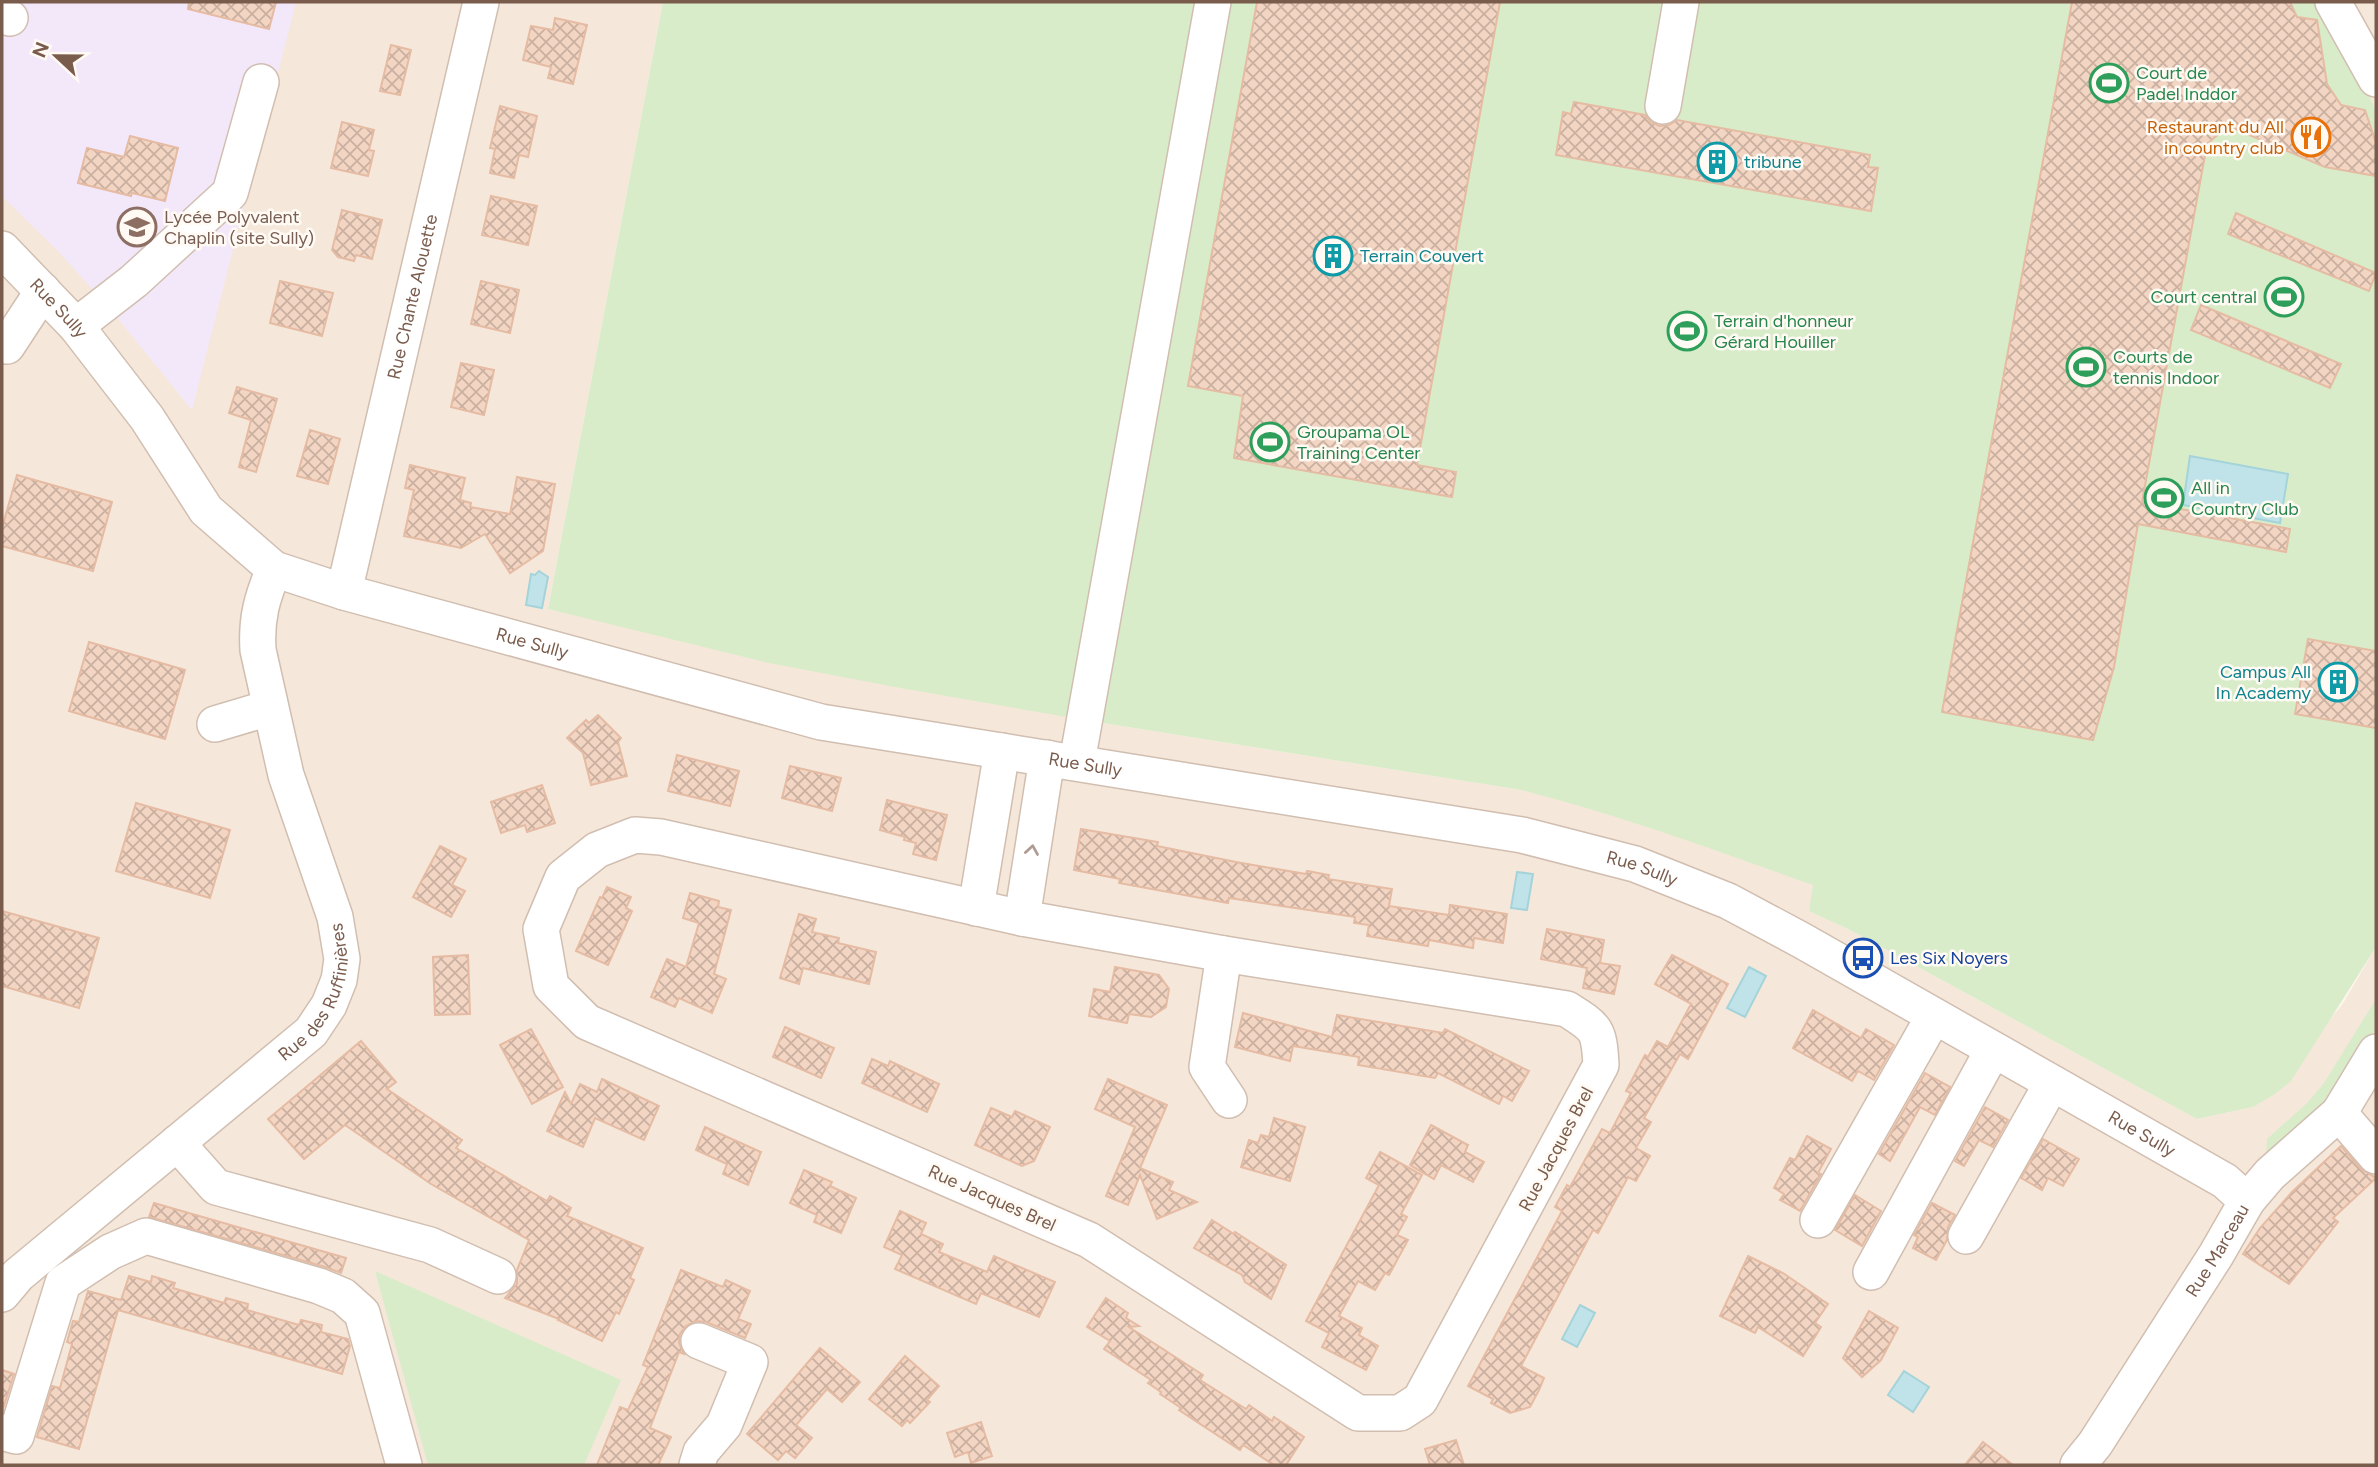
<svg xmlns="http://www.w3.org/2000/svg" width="2378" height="1467" viewBox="0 0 2378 1467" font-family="Figtree,sans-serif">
<defs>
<pattern id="building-cross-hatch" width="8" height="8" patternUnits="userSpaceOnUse" patternTransform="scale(1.75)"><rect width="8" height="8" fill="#f3d5c3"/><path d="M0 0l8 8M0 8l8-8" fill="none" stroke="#cab0a1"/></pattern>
</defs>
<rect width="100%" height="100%" fill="#fdf6ec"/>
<g fill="#f5e8da">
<polygon points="2,2 663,2 548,609 1084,720 1521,790 1586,806 1669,833 1814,885 1810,911 1850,930 2197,1119 2253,1107 2342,1005 2376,947 2376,1465 2,1465"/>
<polygon points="2318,2 2376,2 2376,111 2346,43"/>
</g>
<polygon fill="#f3e8fa" points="2,2 296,2 192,410 111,310 59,252 2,196"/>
<g fill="#d8ecc9">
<path d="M663 2H2318L2346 43 2376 111V947L2291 1081 2275 1094 2253 1107 2197 1119 1850 930 1809 911 1813 885C1716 851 1621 815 1521 790L1084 720 895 687 769 663 548 609Z"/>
<polygon points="2376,999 2376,1028 2329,1103 2266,1155 2267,1139 2307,1103 2324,1083"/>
<polygon points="375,1271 621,1380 584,1465 428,1465"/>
</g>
<g fill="#bfe3e8" stroke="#a5d3da" stroke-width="2">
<polygon points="2190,456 2288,474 2280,523 2183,505"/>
<polygon points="539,571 548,577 542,608 526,605 531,574 535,575"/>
<polygon points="1517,872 1533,874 1527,910 1511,908"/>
<polygon points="1749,967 1766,976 1745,1017 1727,1008"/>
<polygon points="1580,1305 1595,1313 1577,1347 1562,1339"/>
<polygon points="1904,1371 1929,1387 1913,1412 1888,1395"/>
</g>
<g fill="url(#building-cross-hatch)" stroke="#e6bba3" stroke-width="2">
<polygon points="189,2 276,2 269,29 188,9"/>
<polygon points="1257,2 1500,2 1417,465 1456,472 1452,497 1234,458 1243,396 1188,386"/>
<polygon points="2072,2 2290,2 2297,17 2317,20 2327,84 2341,105 2365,110 2376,143 2376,176 2325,167 2228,126 2207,144 2142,502 2290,529 2286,552 2138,524 2114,667 2093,740 1942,712"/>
<polygon points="555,18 587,25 573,84 548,78 551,67 523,60 531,26 553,30"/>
<polygon points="391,45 411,50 400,95 380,91"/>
<polygon points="1574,102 1645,115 1651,122 1659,126 1669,125 1677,120 1870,155 1868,167 1878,168 1871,211 1556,155 1563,112 1571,114"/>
<polygon points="500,106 537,116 528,157 519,155 514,178 490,173 495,149 490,148"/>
<polygon points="342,122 374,130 369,150 374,151 368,176 331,168"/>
<polygon points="130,136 178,148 165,201 132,193 131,196 78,183 87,148 124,157"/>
<polygon points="491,196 537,206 528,245 482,235"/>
<polygon points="342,210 382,220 372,259 356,255 354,261 338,257 332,250"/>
<polygon points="2236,213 2376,273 2369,291 2228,234"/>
<polygon points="280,281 333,293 322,336 270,323"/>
<polygon points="481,281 519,290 510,333 471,324"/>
<polygon points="2201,305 2341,364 2330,388 2191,330"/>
<polygon points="461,363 494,370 484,415 451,407"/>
<polygon points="237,387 277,399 256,472 239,467 251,420 229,413"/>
<polygon points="310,430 340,439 328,484 297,476"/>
<polygon points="410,465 465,478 460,500 471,503 470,507 510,514 517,477 555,484 543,551 510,573 485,534 461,548 404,536 414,490 405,488"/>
<polygon points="17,475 112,502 93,571 2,546 2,528"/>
<polygon points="2308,639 2376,651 2376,728 2295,714"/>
<polygon points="89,642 185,670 165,739 69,711"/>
<polygon points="598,715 621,738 618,742 627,776 591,785 583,753 567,738 586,720 589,723"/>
<polygon points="677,755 739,771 730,806 668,791"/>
<polygon points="790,766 841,778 832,811 782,798"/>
<polygon points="542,785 555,823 527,832 525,825 501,833 491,802"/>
<polygon points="887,800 947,815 936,860 913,854 916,843 904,840 905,837 880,830"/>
<polygon points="136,803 230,830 210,898 116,871"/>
<polygon points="1081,829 1158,842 1157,846 1236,862 1306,874 1307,871 1329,875 1328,879 1392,889 1389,906 1449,915 1450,905 1507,914 1503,943 1474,938 1473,948 1429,940 1428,946 1367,936 1369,925 1354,923 1355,917 1229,898 1228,903 1119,883 1120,879 1074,870"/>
<polygon points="440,846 466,859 452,885 465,891 451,917 413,897"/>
<polygon points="607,887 631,897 626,908 632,911 608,965 576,951 600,897 602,898"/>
<polygon points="690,893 719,901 718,907 731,910 714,974 726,979 712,1013 679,998 675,1007 651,997 667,959 686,967 699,923 683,918"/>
<polygon points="2,911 99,938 79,1008 2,986"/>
<polygon points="799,914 816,919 812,932 839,938 838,943 876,952 869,984 803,968 799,984 780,978"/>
<polygon points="1547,929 1604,940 1600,963 1620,966 1614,994 1583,988 1587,968 1541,959"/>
<polygon points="468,955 470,1014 435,1015 433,957"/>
<polygon points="1672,955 1728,984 1688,1059 1680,1054 1644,1118 1651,1122 1636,1148 1650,1156 1636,1181 1628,1177 1598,1233 1593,1230 1521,1366 1544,1378 1539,1390 1530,1407 1510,1413 1491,1403 1493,1399 1468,1386 1562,1211 1555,1207 1567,1185 1570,1187 1602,1129 1610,1133 1631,1093 1626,1091 1645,1055 1648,1057 1657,1041 1668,1047 1691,1004 1655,984"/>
<polygon points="1115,967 1159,975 1169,989 1166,1007 1151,1017 1129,1014 1127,1023 1089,1016 1094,989 1110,992"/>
<polygon points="1813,1010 1861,1038 1866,1029 1894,1045 1874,1080 1858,1071 1852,1081 1793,1048"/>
<polygon points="1243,1013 1332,1037 1337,1015 1443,1033 1445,1029 1529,1071 1512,1101 1503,1096 1499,1104 1438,1073 1435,1078 1358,1065 1359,1057 1293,1046 1290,1061 1235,1047"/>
<polygon points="785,1027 834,1048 821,1078 773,1057"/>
<polygon points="531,1029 563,1087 532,1104 500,1045"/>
<polygon points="361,1041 396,1082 387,1089 462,1140 456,1148 547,1201 550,1196 571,1208 567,1216 643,1248 630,1278 634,1280 619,1314 616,1312 602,1341 558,1320 559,1319 505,1298 517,1284 517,1270 529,1240 431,1184 345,1125 304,1159 268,1119"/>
<polygon points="872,1059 888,1066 890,1061 939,1084 927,1112 862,1083"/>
<polygon points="1925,1073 1950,1087 1935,1115 1920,1107 1890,1161 1879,1154"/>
<polygon points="602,1079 659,1106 644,1140 595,1118 583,1147 547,1131 565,1092 571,1104 580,1084 597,1092"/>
<polygon points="1108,1079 1167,1105 1140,1168 1173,1182 1169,1190 1197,1202 1157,1219 1140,1175 1128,1205 1106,1196 1135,1127 1095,1109"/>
<polygon points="1985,1107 2008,1120 1993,1147 1979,1140 1964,1166 1955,1161"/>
<polygon points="991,1108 1012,1117 1015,1111 1050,1127 1034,1161 1022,1166 975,1145"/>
<polygon points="1274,1118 1305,1127 1290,1181 1241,1167 1249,1140 1258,1143 1261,1135 1269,1137"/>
<polygon points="1431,1125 1468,1145 1465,1152 1484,1162 1473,1182 1441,1165 1434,1179 1410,1165"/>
<polygon points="705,1127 761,1152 748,1185 723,1174 727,1164 696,1150"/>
<polygon points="1807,1136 1831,1149 1818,1173 1821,1174 1800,1211 1780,1200 1784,1194 1774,1188 1790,1158 1795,1160"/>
<polygon points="2043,1139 2079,1159 2063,1186 2048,1178 2042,1190 2021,1178"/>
<polygon points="2341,1146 2361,1169 2376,1178 2333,1218 2338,1222 2289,1284 2243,1254 2260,1228 2292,1192"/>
<polygon points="1380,1152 1422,1175 1401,1214 1407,1217 1397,1235 1408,1240 1389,1275 1385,1273 1375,1290 1358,1281 1339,1316 1362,1328 1359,1335 1378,1346 1366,1370 1322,1347 1329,1333 1306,1321 1379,1185 1366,1178"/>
<polygon points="804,1170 832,1182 830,1186 856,1198 841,1233 814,1222 817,1215 790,1203"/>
<polygon points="1855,1195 1881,1211 1862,1246 1835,1230"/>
<polygon points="154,1203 346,1258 341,1273 325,1267 149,1217"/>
<polygon points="1932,1203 1955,1215 1948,1227 1947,1240 1936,1260 1913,1248 1918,1237 1914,1235"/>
<polygon points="900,1211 926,1223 921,1234 943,1244 939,1252 987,1272 994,1256 1055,1282 1039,1317 981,1293 976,1304 895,1269 902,1255 884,1247"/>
<polygon points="1212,1220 1234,1234 1235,1232 1286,1265 1271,1299 1245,1282 1242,1275 1194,1248"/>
<polygon points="1748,1256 1783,1273 1828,1304 1815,1323 1821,1327 1803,1356 1758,1327 1755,1333 1720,1316"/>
<polygon points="681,1270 723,1287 726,1280 750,1291 738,1319 751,1324 745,1338 706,1322 696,1321 686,1326 680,1334 679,1343 684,1354 679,1352 650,1428 671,1437 658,1465 597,1465 620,1407 628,1410 648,1367 643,1365"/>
<polygon points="129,1276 151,1282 152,1276 175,1283 173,1288 224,1303 226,1298 248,1304 247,1310 299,1325 301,1320 322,1325 321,1332 348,1339 350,1346 342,1374 118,1310 79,1449 37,1437 52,1386 60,1388 72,1344 67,1342 73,1321 79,1322 88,1291 121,1300"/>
<polygon points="1106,1298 1128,1313 1126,1318 1139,1326 1129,1327 1203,1375 1200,1380 1246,1409 1249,1405 1272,1421 1274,1417 1304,1437 1286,1465 1274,1465 1243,1445 1240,1450 1179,1410 1181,1408 1160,1394 1161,1392 1148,1383 1151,1380 1104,1349 1110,1341 1087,1327"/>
<polygon points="1869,1311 1898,1328 1881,1360 1862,1377 1843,1358"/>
<polygon points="820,1348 860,1382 842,1402 827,1389 796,1425 812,1438 795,1458 786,1451 778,1460 747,1434"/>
<polygon points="905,1356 939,1386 927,1400 930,1402 910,1423 907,1420 902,1426 869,1399"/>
<polygon points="2,1370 14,1374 2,1412"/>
<polygon points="981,1422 992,1456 971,1463 968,1452 955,1457 947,1433"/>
<polygon points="1456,1440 1464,1465 1430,1465 1425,1449"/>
<polygon points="1983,1442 2013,1465 1965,1465"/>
</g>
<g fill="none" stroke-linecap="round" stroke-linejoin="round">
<defs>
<g id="minor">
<polyline points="2333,2 2376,79"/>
<polyline points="2,16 10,18"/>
<polyline points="1663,106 1681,2"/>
<path id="s1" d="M2 249 76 326 147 418 206 510 274 569 344 592 821 722 1522 835 1635 864 1728 901 1801 940 2225 1181 2247 1201"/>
<polyline points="76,326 134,281 230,193 261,82"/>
<polyline points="7,346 43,291"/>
<path id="s2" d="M344 592 481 2"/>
<polyline points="215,724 269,708"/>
<polyline points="1077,762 1213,2"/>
<path d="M635 835 661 837 1022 918 1224 954 1567 1009C1597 1028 1599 1029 1601 1065L1420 1400 1400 1413H1358L1089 1240 587 1022 551 986 541 929 563 877 597 850Z"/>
<polyline points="976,908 1002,751"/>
<polyline points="1022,918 1047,758"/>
<polyline points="1224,954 1207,1067 1229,1100"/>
<polyline points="2339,1113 2376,1156"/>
<polyline points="177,1143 216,1187 430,1245 498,1276"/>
<polyline points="1818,1220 1934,1016"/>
<polyline points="1966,1236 2052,1083"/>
<polyline points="1871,1272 1993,1050"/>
<path id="s3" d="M2 1294 18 1275 311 1032 329 1005 339 980 342 959 335 917 286 775 258 650C256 618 262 598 274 569"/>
<polyline points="2,1432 16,1436 63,1283 110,1252 146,1236 319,1286 343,1296 362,1313 404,1465"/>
<polyline points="697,1465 701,1452 724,1425 750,1362 699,1341"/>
<path id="s4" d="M2078 1465 2095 1444 2216 1255 2247 1201 2270 1174 2339 1113 2376 1052"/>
</g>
</defs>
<use href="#minor" stroke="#d1beb0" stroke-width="38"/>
<use href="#minor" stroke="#fff" stroke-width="35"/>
</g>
<defs><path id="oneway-chevron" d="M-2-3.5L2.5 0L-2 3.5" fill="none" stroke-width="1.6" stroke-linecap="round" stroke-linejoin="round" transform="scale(1.75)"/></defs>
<use stroke="#af9d94" href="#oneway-chevron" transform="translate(1032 850) rotate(-81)"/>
<defs>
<symbol id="stadium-ring" viewBox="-11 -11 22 22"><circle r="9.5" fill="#fffaf3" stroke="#2e9e5b" stroke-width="1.5"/><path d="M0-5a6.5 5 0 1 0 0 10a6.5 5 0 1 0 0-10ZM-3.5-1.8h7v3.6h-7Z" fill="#2e9e5b"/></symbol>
<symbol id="restaurant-ring" viewBox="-11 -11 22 22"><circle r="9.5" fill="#fffaf3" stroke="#e8710a" stroke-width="1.5"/><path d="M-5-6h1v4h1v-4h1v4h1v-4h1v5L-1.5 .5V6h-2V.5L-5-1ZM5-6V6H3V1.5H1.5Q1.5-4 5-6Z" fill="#e8710a"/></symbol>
<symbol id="building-ring" viewBox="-11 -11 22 22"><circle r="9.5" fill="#fffaf3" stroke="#0f9aa8" stroke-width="1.5"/><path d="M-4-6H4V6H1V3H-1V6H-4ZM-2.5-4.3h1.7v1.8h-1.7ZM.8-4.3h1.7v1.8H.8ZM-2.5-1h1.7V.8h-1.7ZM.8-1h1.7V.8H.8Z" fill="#0f9aa8"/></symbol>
<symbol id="school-ring" viewBox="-11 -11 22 22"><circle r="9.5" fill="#fffaf3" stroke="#8d6e63" stroke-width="1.5"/><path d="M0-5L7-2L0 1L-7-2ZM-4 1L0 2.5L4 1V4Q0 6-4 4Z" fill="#8d6e63"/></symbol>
<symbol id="bus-ring" viewBox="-11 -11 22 22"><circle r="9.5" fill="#fffaf3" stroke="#1a4fb4" stroke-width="1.5"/><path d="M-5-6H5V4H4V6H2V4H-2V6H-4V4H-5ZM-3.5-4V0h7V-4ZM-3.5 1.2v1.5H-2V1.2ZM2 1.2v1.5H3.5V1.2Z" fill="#1a4fb4"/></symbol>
</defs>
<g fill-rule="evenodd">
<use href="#stadium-ring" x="2087" y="61" width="44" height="44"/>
<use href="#restaurant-ring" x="2289" y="115" width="44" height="44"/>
<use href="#building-ring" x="1695" y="140" width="44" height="44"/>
<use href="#school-ring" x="115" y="205" width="44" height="44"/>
<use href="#building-ring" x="1311" y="234" width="44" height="44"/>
<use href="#stadium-ring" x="2262" y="275" width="44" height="44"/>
<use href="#stadium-ring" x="1665" y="309" width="44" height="44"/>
<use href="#stadium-ring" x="2064" y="345" width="44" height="44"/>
<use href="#stadium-ring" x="1248" y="420" width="44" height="44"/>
<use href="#stadium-ring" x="2142" y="476" width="44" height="44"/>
<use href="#building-ring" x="2316" y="660" width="44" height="44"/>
<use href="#bus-ring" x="1841" y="936" width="44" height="44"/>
</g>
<g text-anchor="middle" stroke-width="5" stroke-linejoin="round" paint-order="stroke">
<g font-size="18" fill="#27864d" stroke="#fffaf3" text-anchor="start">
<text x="2136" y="79">Court de<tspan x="2136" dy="21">Padel Inddor</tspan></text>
<text x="2257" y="303" text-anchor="end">Court central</text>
<text x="1714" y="327">Terrain d'honneur<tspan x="1714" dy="21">Gérard Houiller</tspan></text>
<text x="2113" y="363">Courts de<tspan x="2113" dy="21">tennis Indoor</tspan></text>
<text x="1297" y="438">Groupama OL<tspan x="1297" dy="21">Training Center</tspan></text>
<text x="2191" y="494">All in<tspan x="2191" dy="21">Country Club</tspan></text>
</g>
<g font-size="18" fill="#c56008" stroke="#fffaf3" text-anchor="end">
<text x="2284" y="133">Restaurant du All<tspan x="2284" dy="21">in country club</tspan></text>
</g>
<g font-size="18" fill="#0d838f" stroke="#fffaf3" text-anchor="start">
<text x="1744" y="168">tribune</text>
<text x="1360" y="262">Terrain Couvert</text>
<text x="2311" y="678" text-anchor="end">Campus All<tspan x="2311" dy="21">In Academy</tspan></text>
</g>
<g font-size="18" fill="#785e54" stroke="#fffaf3" text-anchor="start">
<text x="164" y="223">Lycée Polyvalent<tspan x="164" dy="21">Chaplin (site Sully)</tspan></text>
</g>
<g font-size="18" fill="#7a5c4d" stroke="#fffaf3">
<text dy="6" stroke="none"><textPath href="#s2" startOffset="303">Rue Chante Alouette</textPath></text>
<text dy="6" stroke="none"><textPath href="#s1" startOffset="82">Rue Sully</textPath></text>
<text dy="6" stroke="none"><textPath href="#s1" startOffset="691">Rue Sully</textPath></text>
<text dy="6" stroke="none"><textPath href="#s1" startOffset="1258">Rue Sully</textPath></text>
<text dy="6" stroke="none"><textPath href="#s1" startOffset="1825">Rue Sully</textPath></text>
<text dy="6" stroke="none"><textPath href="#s3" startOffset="444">Rue des Ruffinières</textPath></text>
<text dy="6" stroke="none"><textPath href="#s1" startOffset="2392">Rue Sully</textPath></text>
<text transform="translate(1556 1149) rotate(-62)" y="6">Rue Jacques Brel</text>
<text transform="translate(992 1198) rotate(24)" y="6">Rue Jacques Brel</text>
<text dy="6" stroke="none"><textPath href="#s4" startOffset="256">Rue Marceau</textPath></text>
</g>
<g font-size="18" fill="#164399" stroke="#fffaf3" text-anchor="start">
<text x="1890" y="964">Les Six Noyers</text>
</g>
</g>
<rect width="2378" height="1467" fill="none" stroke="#7a5c4d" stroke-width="7"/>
<g transform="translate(56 56) rotate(292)" stroke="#fffaf3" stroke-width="5" paint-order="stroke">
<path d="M0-5L12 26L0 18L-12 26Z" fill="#7a5c4d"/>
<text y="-10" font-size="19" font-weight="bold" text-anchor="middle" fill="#7a5c4d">N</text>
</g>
</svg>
